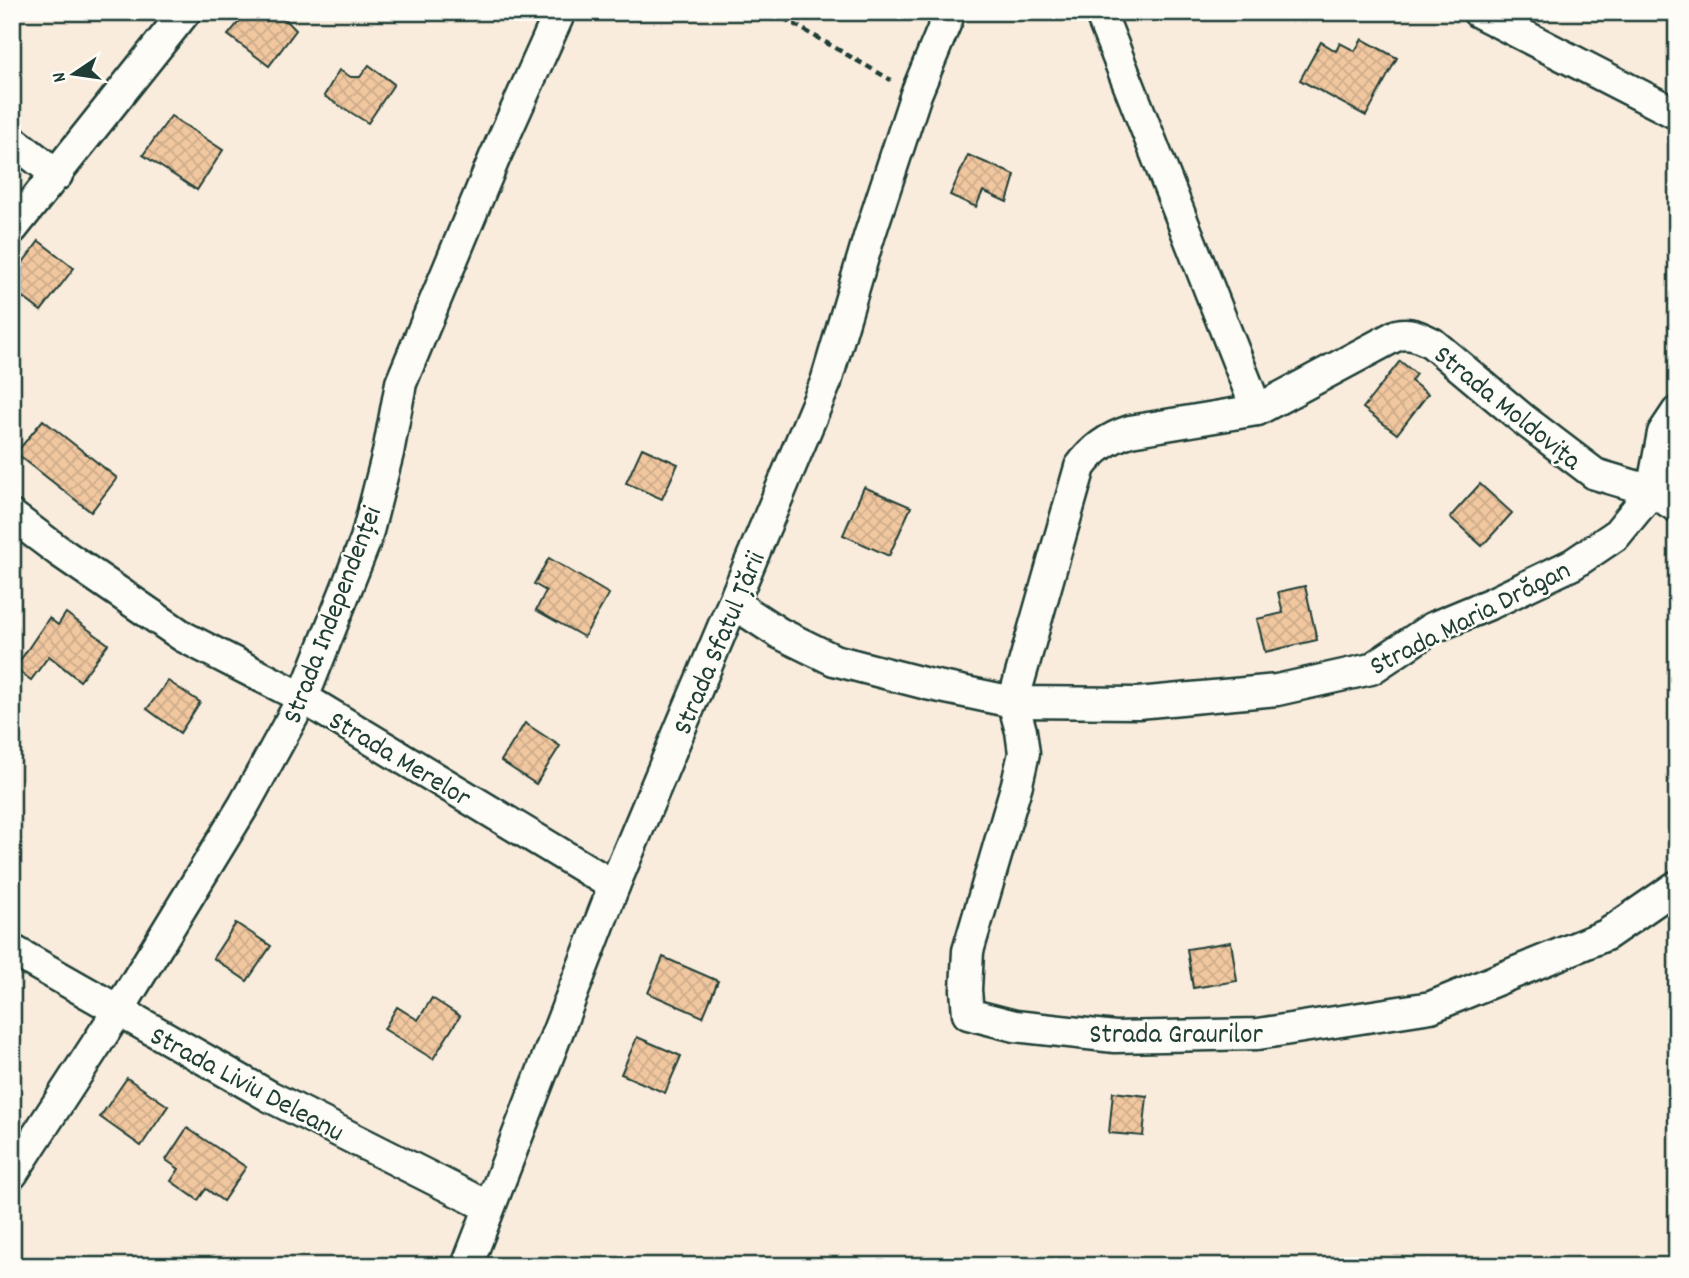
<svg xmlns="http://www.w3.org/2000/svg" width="1689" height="1278" viewBox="0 0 1689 1278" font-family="Dekko,sans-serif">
<defs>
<pattern id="building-cross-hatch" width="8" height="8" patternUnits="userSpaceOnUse" patternTransform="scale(1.75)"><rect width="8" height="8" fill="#f1c7a0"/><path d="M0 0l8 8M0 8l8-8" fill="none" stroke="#ceac8a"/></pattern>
</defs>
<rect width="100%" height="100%" fill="#f9ecdd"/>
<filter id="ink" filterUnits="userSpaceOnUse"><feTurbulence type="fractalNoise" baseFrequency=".0143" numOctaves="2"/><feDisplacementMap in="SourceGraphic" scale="14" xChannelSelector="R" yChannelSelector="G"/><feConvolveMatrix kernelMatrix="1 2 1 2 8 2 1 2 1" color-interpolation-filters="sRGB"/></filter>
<g filter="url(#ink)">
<g fill="url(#building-cross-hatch)" stroke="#1f3d34" stroke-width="2">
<polygon points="247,12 278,12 296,30 269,66 228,35"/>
<polygon points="1362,39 1397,58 1366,116 1300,80 1321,42 1336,51 1340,43 1355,51"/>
<polygon points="369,65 394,84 368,123 324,96 339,70 351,77 360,77"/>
<polygon points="171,116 223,150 197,190 143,155"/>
<polygon points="968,155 1015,175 1007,202 983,191 976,207 950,195"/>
<polygon points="39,241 74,268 41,311 12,289 12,277"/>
<polygon points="1400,361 1416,374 1411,381 1428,394 1397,434 1363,408"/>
<polygon points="43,420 117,478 91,512 16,453"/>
<polygon points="642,448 678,464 662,499 626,483"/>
<polygon points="1480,484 1512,513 1482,546 1450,517"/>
<polygon points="864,487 911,507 889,556 843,535"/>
<polygon points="549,558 609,594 584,637 536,610 546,591 534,584"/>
<polygon points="1305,586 1317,640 1265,652 1257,619 1283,613 1278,592"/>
<polygon points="66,613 108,644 80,681 49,656 31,680 15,668 49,618 58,625"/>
<polygon points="168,681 200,702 180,733 147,709"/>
<polygon points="525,723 560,746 536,784 501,761"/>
<polygon points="236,923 271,946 247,981 213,958"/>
<polygon points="1231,942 1237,981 1193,988 1187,949"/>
<polygon points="663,957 718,981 703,1017 648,993"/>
<polygon points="432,998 460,1016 433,1059 384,1029 397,1007 418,1020"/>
<polygon points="637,1037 681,1056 665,1093 621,1074"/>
<polygon points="127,1078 168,1106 141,1146 100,1117"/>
<polygon points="1113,1092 1147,1096 1143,1136 1109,1133"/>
<polygon points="187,1128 246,1167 223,1201 206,1189 198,1200 171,1181 179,1169 166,1160"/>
</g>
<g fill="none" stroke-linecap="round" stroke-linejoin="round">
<defs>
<g id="minor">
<polyline points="1100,12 1257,410"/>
<polyline points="1478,12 1677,114"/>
<polyline points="12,140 57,175"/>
<polyline points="12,229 185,12"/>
<path d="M1677 507 1652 491 1595 474 1524 420 1432 343C1420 337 1411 332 1397 335L1257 410 1130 431C1108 438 1093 449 1080 467L1013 702 1021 731 1024 753 1017 784 968 951 966 990 968 1014 1015 1026 1115 1037 1258 1034 1431 1007 1606 935 1677 886"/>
<polyline points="12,516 60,552 184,637 303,698 614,886"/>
<polyline points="733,603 779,633 834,660 927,684 1013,702 1138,703 1277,690 1371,669 1432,628 1492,603 1573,564 1616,535 1652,491 1663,433 1677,412"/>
<polyline points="12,950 269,1096 489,1207"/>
<polyline points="12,1174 118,1011 244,805 303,698 366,539 388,453 401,383 494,159 560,12"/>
<polyline points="467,1266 614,886 826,382 869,237 916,94 950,12"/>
</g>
</defs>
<use href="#minor" stroke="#1f3d34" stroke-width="35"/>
<polyline stroke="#1f3d34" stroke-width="4.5" stroke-dasharray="7 5" stroke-linecap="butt" points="773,12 891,80"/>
<use href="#minor" stroke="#fdfcf7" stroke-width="30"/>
</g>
</g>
<g text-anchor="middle" stroke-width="5" stroke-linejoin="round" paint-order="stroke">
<g font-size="28" fill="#1f3d34" stroke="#fdfcf7">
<text transform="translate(1509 406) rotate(39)" y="10">Strada Moldovița</text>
<text transform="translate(330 614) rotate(-69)" y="10">Strada Independenței</text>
<text transform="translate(1469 616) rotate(-27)" y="10">Strada Maria Drăgan</text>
<text transform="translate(717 642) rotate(-67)" y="10">Strada Sfatul Țării</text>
<text transform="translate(401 757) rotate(31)" y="10">Strada Merelor</text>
<text x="1176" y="1042">Strada Graurilor</text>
<text transform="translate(248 1082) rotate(28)" y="10">Strada Liviu Deleanu</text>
</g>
</g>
<rect width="1689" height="1278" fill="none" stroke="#fdfcf7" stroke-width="42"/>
<rect x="21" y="21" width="1647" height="1236" fill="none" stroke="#1f3d34" stroke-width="2.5" filter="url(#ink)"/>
<g transform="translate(74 74) rotate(257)" stroke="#fdfcf7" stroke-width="5" paint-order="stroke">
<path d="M0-5L12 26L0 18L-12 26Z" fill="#1f3d34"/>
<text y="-10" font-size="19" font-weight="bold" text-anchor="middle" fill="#1f3d34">N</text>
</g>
</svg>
